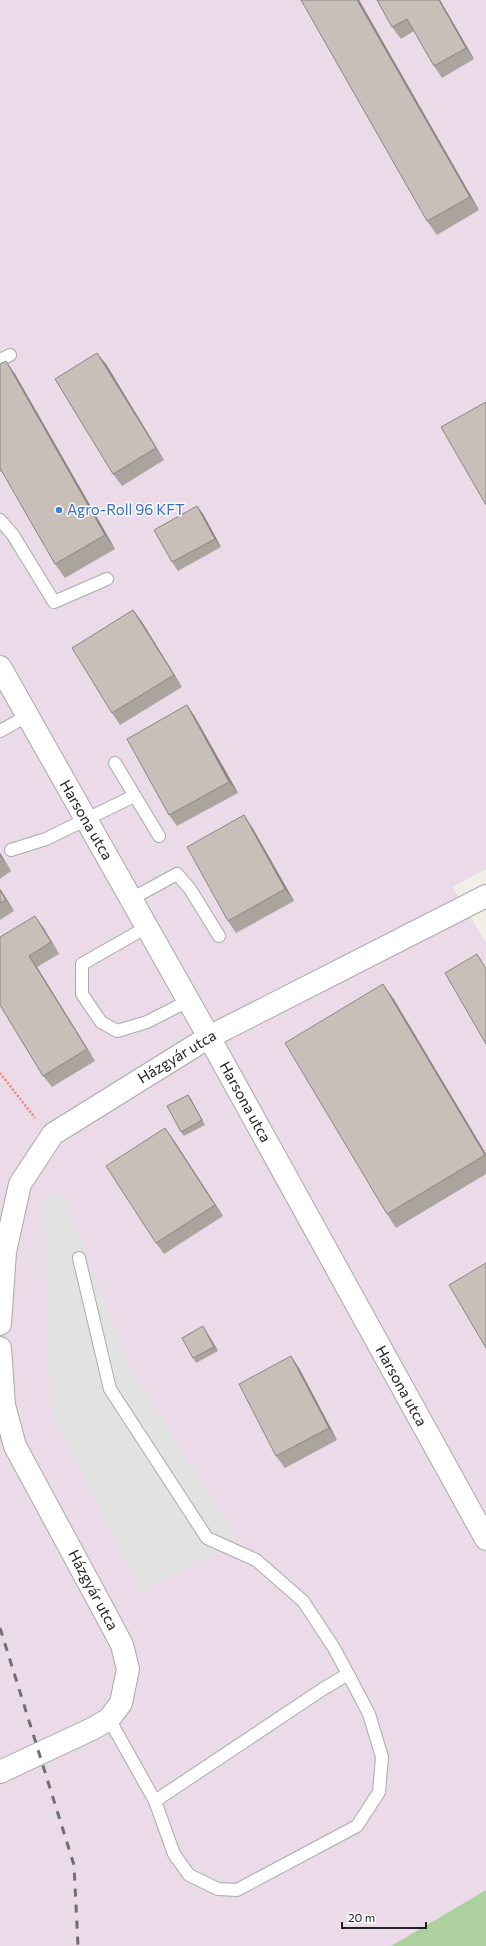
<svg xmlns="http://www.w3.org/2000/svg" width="486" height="1946" viewBox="0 0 486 1946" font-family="Commissioner,sans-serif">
<rect width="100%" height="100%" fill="#f2efe9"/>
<polygon fill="#ebdbe8" points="0,0 486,0 486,869 453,887 486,943 486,1890 391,1946 0,1946"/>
<polygon fill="#add19e" points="486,1890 486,1946 391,1946"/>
<polygon fill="#e2e2e2" points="61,1190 131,1370 239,1540 142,1591 52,1415 43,1203"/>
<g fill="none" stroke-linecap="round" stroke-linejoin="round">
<defs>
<g id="lane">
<polyline points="0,360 10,355"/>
<polyline points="0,520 13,535 54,602 107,579"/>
<polyline points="0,731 27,716"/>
<polyline points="115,763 159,836"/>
<polyline points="11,850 46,839 134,796"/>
<polyline points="131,899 177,874 190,889 219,936"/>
<polyline points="147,927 82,964 82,994 101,1022 117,1031 147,1022 188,1001"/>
<polyline points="79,1258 110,1389 207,1538 256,1560 303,1601 334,1648 348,1674 323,1689 155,1801"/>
<polyline points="109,1719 155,1801 174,1854 189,1875 218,1889 237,1890 357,1826 379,1792 382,1757 369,1714 348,1674"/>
</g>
<g id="street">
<polyline points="0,667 209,1037 486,1539"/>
<polyline points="0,1324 5,1252 20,1184 53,1134 209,1037 486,896"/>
<polyline points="0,1348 4,1405 15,1446 111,1624 122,1645 128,1669 121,1703 109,1719 94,1728 0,1772"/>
</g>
</defs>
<use href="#lane" stroke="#a9a9a9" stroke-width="14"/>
<use href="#street" stroke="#a9a9a9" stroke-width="24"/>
<polyline stroke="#fa8072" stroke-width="2.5" stroke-dasharray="2 2" stroke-linecap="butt" points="0,1073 35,1118"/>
<use href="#lane" stroke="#fff" stroke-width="12"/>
<use href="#street" stroke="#fff" stroke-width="22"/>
<polyline stroke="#707070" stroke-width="3" stroke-dasharray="8 8" stroke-linecap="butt" points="0,1628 74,1865 78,1946"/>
</g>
<g fill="#aba49e">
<polygon points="359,0 479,210 437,235 427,221"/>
<polygon points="377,0 440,0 474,59 442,78 434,66 414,31 401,39 392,27"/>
<polygon points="0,364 15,374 115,549 65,578 55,564 2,471 0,472"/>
<polygon points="106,364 164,460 122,486 113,474"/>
<polygon points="197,506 203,514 221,547 178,571 172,562"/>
<polygon points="133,610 142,622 182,687 120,725 112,713"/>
<polygon points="187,705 195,717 238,793 177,826 169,815"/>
<polygon points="252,827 294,901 236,933 228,921"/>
<polygon points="0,853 11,871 0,879"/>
<polygon points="0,889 14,911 0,920"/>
<polygon points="43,927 59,954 37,967 95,1061 52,1087 43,1076 0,1005"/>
<polygon points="393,998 486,1154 486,1174 396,1228 387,1214"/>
<polygon points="188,1095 205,1125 184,1136 181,1132"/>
<polygon points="173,1139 223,1216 164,1254 156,1243"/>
<polygon points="203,1326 218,1351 196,1363 193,1358"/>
<polygon points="299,1368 337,1440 285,1468 276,1456"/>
</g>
<g fill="#8b8681">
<polygon points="357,0 359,0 479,210 470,197"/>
<polygon points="439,0 440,0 474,59 466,48"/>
<polygon points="97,353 106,364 164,460 156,448"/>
<polygon points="6,361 15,374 115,549 105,535"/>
<polygon points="197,506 203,514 221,547 215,539"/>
<polygon points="133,610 142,622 182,687 174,675"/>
<polygon points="187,705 195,717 238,793 229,782"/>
<polygon points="244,815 252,827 294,901 285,889"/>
<polygon points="0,853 11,871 0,855"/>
<polygon points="0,889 1,890 14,911 6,900 0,890"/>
<polygon points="35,916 43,927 59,954 51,942"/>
<polygon points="29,956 37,967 95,1061 87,1049"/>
<polygon points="383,984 393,998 486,1154 486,1156"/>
<polygon points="188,1095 191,1099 205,1125 202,1120"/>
<polygon points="165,1128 173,1139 223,1216 215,1205"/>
<polygon points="203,1326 218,1351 214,1347"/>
<polygon points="291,1356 299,1368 337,1440 329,1428"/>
</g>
<g fill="#c7bfb8" stroke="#8b8681">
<polygon points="301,0 357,0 470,197 427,221"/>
<polygon points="377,0 439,0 466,48 434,66 407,19 392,27"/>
<polygon points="97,353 156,448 113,474 55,379"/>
<polygon points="6,361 105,535 55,564 0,468 0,364"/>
<polygon points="486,402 486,505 441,427"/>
<polygon points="197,506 215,539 172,562 154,530"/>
<polygon points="133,610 174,675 112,713 72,648"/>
<polygon points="187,705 229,782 169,815 127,739"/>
<polygon points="244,815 285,889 228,921 187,847"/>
<polygon points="0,855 3,860 0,862"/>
<polygon points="0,890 6,900 0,903"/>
<polygon points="35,916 51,942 29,956 87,1049 43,1076 0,1005 0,937"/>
<polygon points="477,954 486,969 486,1044 445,973"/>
<polygon points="383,984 485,1155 387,1214 285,1043"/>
<polygon points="188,1095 202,1120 181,1132 167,1106"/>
<polygon points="165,1128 215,1205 156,1243 106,1166"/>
<polygon points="486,1263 486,1348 449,1285"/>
<polygon points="203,1326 214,1347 193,1358 182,1338"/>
<polygon points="291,1356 329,1428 276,1456 239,1384"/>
</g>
<circle fill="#3f7fe0" stroke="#fff" stroke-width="1.5" cx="59" cy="510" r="4"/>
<g text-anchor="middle" stroke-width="3" stroke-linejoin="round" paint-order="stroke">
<g font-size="15" fill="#366cbe" stroke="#fff" text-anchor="start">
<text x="67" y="515">Agro-Roll 96 KFT</text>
</g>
<g font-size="15" fill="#222" stroke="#fff">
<text transform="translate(86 820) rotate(60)" y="5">Harsona utca</text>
<text transform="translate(177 1057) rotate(-31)" y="5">Házgyár utca</text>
<text transform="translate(245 1102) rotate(61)" y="5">Harsona utca</text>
<text transform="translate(401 1386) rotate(61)" y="5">Harsona utca</text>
<text transform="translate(93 1590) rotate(62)" y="5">Házgyár utca</text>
</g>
</g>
<path d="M342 1922v6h84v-6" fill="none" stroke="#222222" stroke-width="2"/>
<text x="348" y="1922" font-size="12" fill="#222222" stroke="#ffffff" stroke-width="3" paint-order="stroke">20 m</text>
</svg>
